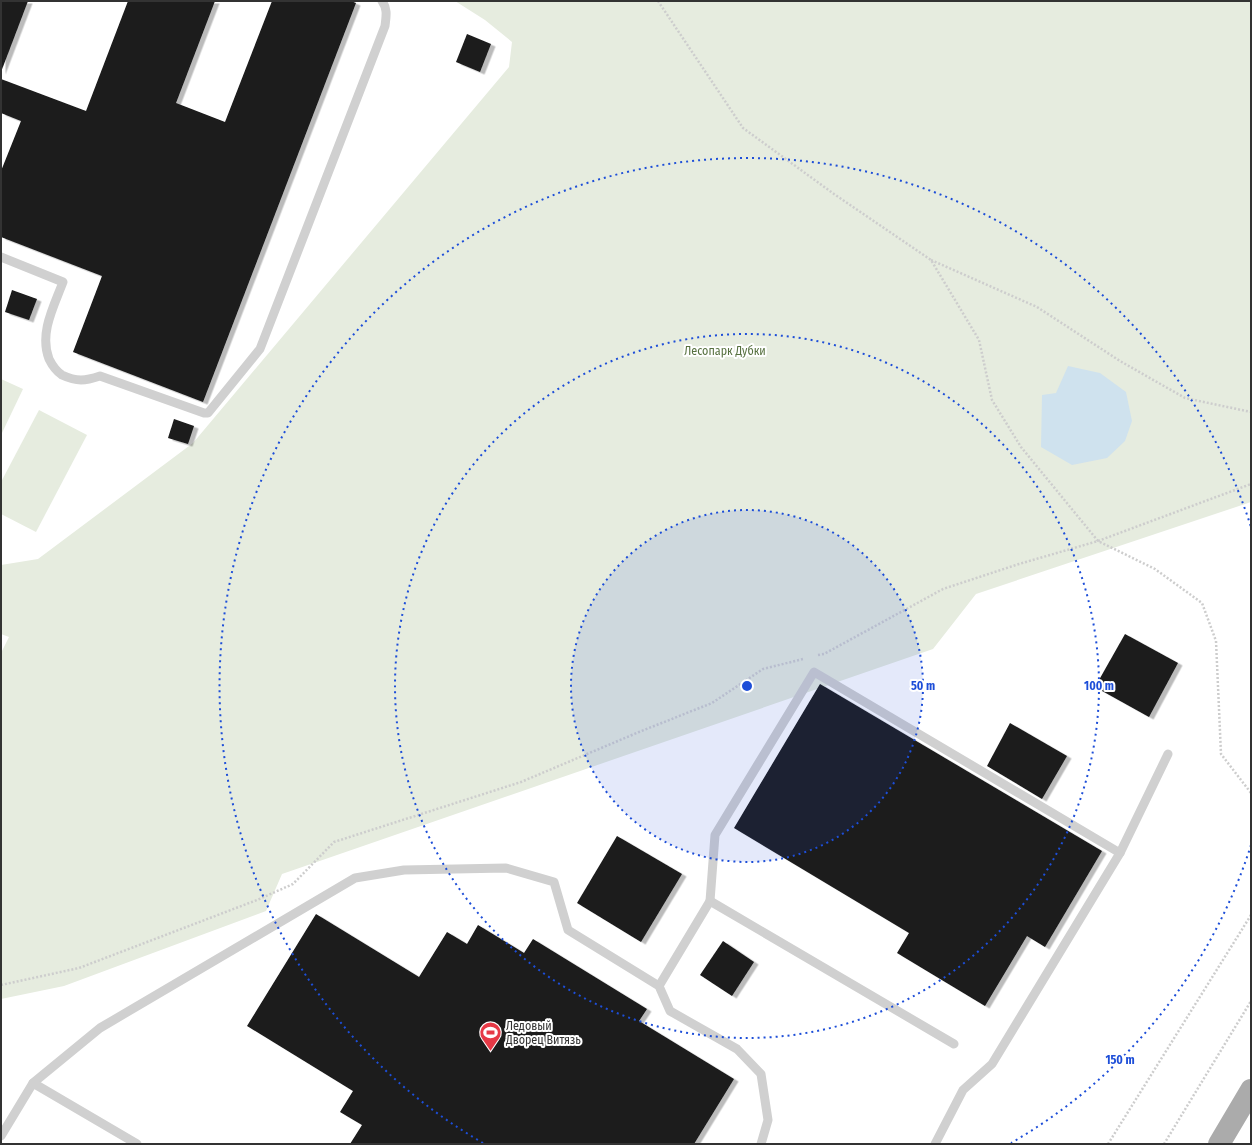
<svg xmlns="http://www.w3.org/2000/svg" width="1252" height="1145" viewBox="0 0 1252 1145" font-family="'Fira Sans Condensed',sans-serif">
<defs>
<filter id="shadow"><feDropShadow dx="4.5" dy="2.5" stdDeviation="0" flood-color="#0004"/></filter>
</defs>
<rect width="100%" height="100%" fill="#fff"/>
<g fill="#e6ecdf">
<polygon points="455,1 1251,1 1251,502 976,594 933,649 282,874 266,911 64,986 1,999 1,653 9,637 1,634 1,565 38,559 193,443 509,67 512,42 485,20"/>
<polygon points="1,379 23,389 1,435"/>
<polygon points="39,410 87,435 36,532 1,514 1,482"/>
</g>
<polygon fill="#cfe2ee" points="1068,366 1100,373 1126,392 1132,421 1125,441 1107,458 1072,465 1041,447 1042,395 1056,393"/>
<g fill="#1a1a1a" filter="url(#shadow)">
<polygon points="1,1 28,1 1,72"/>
<polygon points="128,1 215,1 176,103 225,122 272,1 351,1 356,3 203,402 73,352 102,276 1,237 1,171 21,121 1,113 1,79 86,111"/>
<polygon points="467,34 491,44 480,72 456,62"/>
<polygon points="12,290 37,299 29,320 5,312"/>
<polygon points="174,419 194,426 188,444 168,438"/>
<polygon points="1125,634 1178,663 1149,717 1095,687"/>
<polygon points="820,684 1102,851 1045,947 1027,936 985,1006 897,953 909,933 734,828"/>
<polygon points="1010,723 1067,756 1042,799 987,766"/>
<polygon points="617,836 682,874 641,942 577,903"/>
<polygon points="316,914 419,977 447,932 467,944 478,925 524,953 533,939 647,1009 639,1021 734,1079 694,1144 350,1144 362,1125 340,1112 353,1091 247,1026"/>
<polygon points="723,941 754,962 732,996 700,975"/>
</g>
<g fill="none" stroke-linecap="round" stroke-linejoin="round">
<g stroke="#cdcdcd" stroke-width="2.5" stroke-dasharray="2 2" stroke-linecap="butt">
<polyline points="658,1 743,128 834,194 931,260 979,340 992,400 1021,447 1098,541 1155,569 1202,603 1216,641 1221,754 1251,793"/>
<polyline points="931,260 1037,307 1120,361 1185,398 1251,412"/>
<polyline points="818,655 824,654 943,589 1019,564 1098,541 1251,484"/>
<polyline points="1,985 79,968 257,900 293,884 334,842 521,782 639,732 712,703 763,669 803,659"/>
<polyline points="1108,1144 1251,915"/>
<polyline points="1164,1144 1251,1001"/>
</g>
<g stroke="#d0d0d0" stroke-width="9">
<path d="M1 257 63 282C54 306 39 333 49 359 52 365 56 371 62 375 77 382 85 381 100 376L204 413H208L260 349 385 26C386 17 388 9 382 1"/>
<polyline points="710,901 715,835 814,672 1120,853"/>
<polyline points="659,986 710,901 954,1044"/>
<polyline points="33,1083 100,1028 355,878 404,870 506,868 554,882 568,930 659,986 670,1011 737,1049 761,1074 768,1120 761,1144"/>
<polyline points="1,1136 33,1083 137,1144"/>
<polyline points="935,1144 963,1090 992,1064 1120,853 1168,754"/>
</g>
<polyline stroke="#ababab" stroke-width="22" points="1219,1144 1251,1090"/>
</g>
<circle cx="747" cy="686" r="176" fill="#1d4ed8" fill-opacity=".12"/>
<g fill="none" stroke="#1d4ed8" stroke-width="2" stroke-dasharray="2 4">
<circle cx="747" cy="686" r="176"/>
<circle cx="747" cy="686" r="352"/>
<path d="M1251 845A528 528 0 0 1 1011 1143M483 1143A528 528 0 1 1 1251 527"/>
</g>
<defs>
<symbol id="stadium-pin" viewBox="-11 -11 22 30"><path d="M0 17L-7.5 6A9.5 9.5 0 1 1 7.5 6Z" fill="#e63946" stroke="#fff"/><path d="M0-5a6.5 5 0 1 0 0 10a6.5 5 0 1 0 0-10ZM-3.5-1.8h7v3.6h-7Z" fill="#fff"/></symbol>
</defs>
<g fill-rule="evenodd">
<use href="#stadium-pin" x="478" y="1020" width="25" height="34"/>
</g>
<g text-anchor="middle" stroke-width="4" stroke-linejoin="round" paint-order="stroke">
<g font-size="12" fill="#56703f" stroke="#fff">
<text x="725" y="355">Лесопарк Дубки</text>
</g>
<g font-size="12" fill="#333" stroke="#fff" text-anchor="start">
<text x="506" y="1030">Ледовый<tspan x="506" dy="14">Дворец Витязь</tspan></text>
</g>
</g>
<circle cx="747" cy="686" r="6" fill="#1d4ed8" stroke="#fff" stroke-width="2"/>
<g font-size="12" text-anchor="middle" font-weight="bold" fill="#1d4ed8" stroke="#fff" stroke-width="4" stroke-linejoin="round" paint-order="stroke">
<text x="923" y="690">50 m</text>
<text x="1099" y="690">100 m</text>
<text x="1120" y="1064">150 m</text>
</g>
<rect width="1252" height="1145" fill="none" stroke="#333333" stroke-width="4"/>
</svg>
